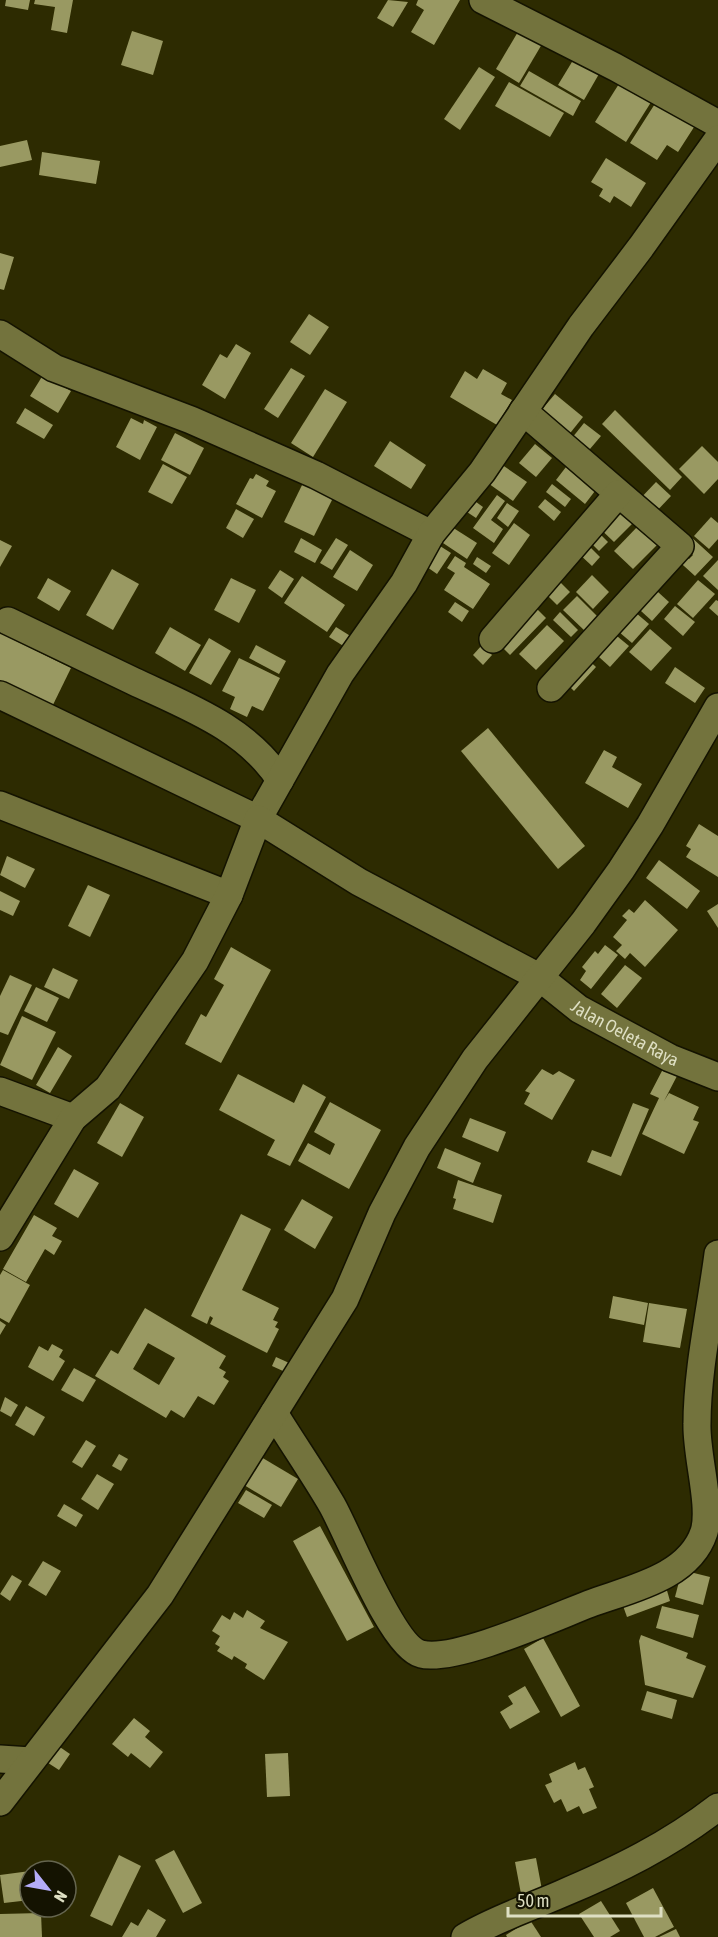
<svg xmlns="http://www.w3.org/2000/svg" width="718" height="1937" viewBox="0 0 718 1937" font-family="'Asap Condensed',sans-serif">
<rect width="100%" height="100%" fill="#2d2b01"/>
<g fill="#999962" fill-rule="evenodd">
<polygon points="6,0 30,0 28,10 5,6"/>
<polygon points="35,0 73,0 67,33 51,30 55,7 34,4"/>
<polygon points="388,0 408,2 393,27 377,18"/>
<polygon points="418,0 460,0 434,45 411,32 424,10 416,5"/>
<polygon points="522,25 545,39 519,83 496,69"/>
<polygon points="132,31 163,41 153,75 121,65"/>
<polygon points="578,52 603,67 584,100 558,85"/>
<polygon points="479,67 495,77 460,130 444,119"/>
<polygon points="529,71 581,101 573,116 520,86"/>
<polygon points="622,79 653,99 626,142 595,122"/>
<polygon points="509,82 564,113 550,137 495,106"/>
<polygon points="658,99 696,124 678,152 667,145 657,160 630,143"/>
<polygon points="27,140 32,160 0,167 0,146"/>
<polygon points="42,152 100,161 96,184 39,175"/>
<polygon points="606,158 646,183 631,207 614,196 610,203 599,196 603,189 591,182"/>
<polygon points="0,253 14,257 4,290 0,289"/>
<polygon points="309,314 329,327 310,355 290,342"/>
<polygon points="236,344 251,353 225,399 202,385 220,354 227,358"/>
<polygon points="291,368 305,376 278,418 264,409"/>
<polygon points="483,369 507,383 501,394 512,400 497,425 450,397 465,371 477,379"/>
<polygon points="43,375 71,391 58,413 30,396"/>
<polygon points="325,389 347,402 313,457 291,443"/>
<polygon points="555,394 583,417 567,437 538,414"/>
<polygon points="25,408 53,425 44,439 16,423"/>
<polygon points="615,410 682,477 670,490 602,424"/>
<polygon points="131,418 143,424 144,420 157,427 140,460 116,447"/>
<polygon points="584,423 601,436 584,456 568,443"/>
<polygon points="175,433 204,448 190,475 161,460"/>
<polygon points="390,441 426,465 411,489 374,466"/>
<polygon points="535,444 552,458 536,477 519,463"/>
<polygon points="702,446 718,462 718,479 704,494 679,469"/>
<polygon points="498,462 527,482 513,501 485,481"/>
<polygon points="163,464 187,477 172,504 148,492"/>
<polygon points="566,467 595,491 585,504 556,480"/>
<polygon points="256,474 269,481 266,486 276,491 262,518 236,504 250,478 253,479"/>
<polygon points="304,481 334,496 314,536 284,522"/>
<polygon points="656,482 671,496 652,516 637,502"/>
<polygon points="552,484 571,499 565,507 546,492"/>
<polygon points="497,495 505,501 491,520 503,529 494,543 473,528"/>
<polygon points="472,499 483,507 476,518 464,510"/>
<polygon points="545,499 561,512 554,521 538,507"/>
<polygon points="611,500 634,522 614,542 591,520"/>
<polygon points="507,503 519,511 508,527 497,518"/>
<polygon points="236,509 254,519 243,538 226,528"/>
<polygon points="711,517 718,523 718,539 709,549 694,536"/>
<polygon points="444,522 477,543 467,559 434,537"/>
<polygon points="514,523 530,535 509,565 492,553"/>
<polygon points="589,523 608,542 599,551 580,532"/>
<polygon points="639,525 658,544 633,569 614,551"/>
<polygon points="690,536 713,557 695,576 673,556 679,550 689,559 693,555 682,545"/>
<polygon points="301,538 322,550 315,563 294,552"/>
<polygon points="336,538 348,545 332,570 320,563"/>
<polygon points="0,540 12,546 0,567"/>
<polygon points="586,543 600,557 592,566 577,552"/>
<polygon points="440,546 451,553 437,574 427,567"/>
<polygon points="350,550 373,565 357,591 333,577"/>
<polygon points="455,556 466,563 464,567 490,584 473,609 444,590 455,573 447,568"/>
<polygon points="477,557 491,566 486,573 473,564"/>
<polygon points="718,560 718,590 703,576"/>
<polygon points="112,569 139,584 113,630 86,615"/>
<polygon points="280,570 294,579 282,598 268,588"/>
<polygon points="592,575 609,592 593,609 576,592"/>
<polygon points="302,576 345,605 327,632 284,603"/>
<polygon points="555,577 570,592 557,605 542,590"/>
<polygon points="48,578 71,591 59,611 37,598"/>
<polygon points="231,578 256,590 239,623 214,610"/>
<polygon points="698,580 715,594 693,618 677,604"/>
<polygon points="647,582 669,602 652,621 630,601"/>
<polygon points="577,596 598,617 585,631 563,610"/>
<polygon points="716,600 718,601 718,616 709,608"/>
<polygon points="455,602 469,611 462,622 448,612"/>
<polygon points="530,602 546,618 510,655 494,639"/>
<polygon points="675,606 695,622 683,636 664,619"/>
<polygon points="629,607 649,624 632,643 612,626"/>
<polygon points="560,612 578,630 571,637 553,620"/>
<polygon points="547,625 564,641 536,670 519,654"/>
<polygon points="170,627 201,645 185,671 155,653"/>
<polygon points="336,627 352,637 345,647 329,637"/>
<polygon points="606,627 629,646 610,667 588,647"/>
<polygon points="650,629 672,648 651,671 629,652"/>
<polygon points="0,633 71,668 48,715 0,692"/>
<polygon points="209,638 231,651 211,685 189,673"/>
<polygon points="256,645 286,661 279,674 249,658"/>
<polygon points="482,645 492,655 483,665 473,655"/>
<polygon points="583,655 596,667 574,691 562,679"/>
<polygon points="239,658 280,678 263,711 252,706 247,717 230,709 235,697 222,691"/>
<polygon points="675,667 705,688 695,703 665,683"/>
<polygon points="488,728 585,846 558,869 461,751"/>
<polygon points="604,750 617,757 612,767 642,784 628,808 585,783"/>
<polygon points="699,824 718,836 718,877 686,857 691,849 686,846"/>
<polygon points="7,856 35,869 25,888 0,875"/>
<polygon points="659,860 700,891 687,909 646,878"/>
<polygon points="88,885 110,895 90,937 68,926"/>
<polygon points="0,891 20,901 13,916 0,910"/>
<polygon points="645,900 678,930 645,967 630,953 625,959 616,951 622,945 613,937 627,920 622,916 629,909 634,913"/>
<polygon points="718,904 718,928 707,911"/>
<polygon points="605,945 618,955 591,989 580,980 586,971 582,967 595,951 598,954"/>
<polygon points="231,947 271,970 221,1063 185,1044 201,1014 206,1017 224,985 214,979"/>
<polygon points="625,965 642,978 617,1008 601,994"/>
<polygon points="53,968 78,980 69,999 44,987"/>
<polygon points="10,975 32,985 8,1035 0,1032 0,996"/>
<polygon points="36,987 59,998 47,1022 24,1011"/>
<polygon points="22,1016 56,1032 32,1080 0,1065"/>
<polygon points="58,1047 72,1056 50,1093 36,1085"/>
<polygon points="542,1069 553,1075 559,1071 575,1080 552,1120 524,1104 530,1093 525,1091"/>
<polygon points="663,1069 677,1076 664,1101 669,1093 699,1107 693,1120 699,1122 684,1154 642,1134 659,1098 650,1094"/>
<polygon points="238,1074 294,1103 303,1084 326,1097 290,1166 267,1155 275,1140 219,1110"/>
<polygon points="330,1102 381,1130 349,1189 298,1161 308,1143 330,1155 335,1144 314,1132"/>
<polygon points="120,1103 144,1117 122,1157 97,1143"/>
<polygon points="633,1103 649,1109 621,1176 587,1162 592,1150 611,1157"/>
<polygon points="470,1118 506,1132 498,1152 462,1137"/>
<polygon points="445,1148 481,1163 473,1183 437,1168"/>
<polygon points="74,1169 99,1183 78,1218 54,1204"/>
<polygon points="458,1180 502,1195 493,1223 453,1209 456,1199 453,1198"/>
<polygon points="302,1199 333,1217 315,1249 284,1230"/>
<polygon points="241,1214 271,1229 242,1290 279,1308 273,1320 278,1322 275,1327 279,1329 267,1353 210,1324 213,1318 210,1316 207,1324 191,1316"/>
<polygon points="34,1215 57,1228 52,1236 62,1241 54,1255 45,1249 26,1282 3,1269"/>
<polygon points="3,1270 30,1285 9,1323 0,1318 0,1275"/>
<polygon points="613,1296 648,1303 644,1325 609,1318"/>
<polygon points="649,1303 687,1309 680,1348 643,1342"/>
<path d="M145 1308 226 1356 219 1368 226 1372 223 1377 229 1381 214 1405 198 1396 184 1418 171 1410 166 1418 95 1376 111 1350 118 1354ZM148 1343 175 1358 159 1385 133 1369Z"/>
<polygon points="0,1321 6,1325 0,1335"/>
<polygon points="52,1344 63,1350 59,1357 65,1361 53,1381 28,1367 39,1346 48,1351"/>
<polygon points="276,1357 298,1367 294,1376 272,1366"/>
<polygon points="74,1368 96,1380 83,1402 61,1390"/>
<polygon points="5,1397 18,1405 11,1417 0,1411"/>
<polygon points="26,1406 45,1417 34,1436 15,1425"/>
<polygon points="86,1440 96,1446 82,1468 72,1462"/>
<polygon points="119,1454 128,1459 121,1471 112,1466"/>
<polygon points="261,1457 298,1479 281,1507 244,1485"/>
<polygon points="97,1474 114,1484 98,1510 81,1499"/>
<polygon points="246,1490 272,1505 264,1518 238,1503"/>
<polygon points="64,1504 83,1515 76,1527 57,1516"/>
<polygon points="320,1526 374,1627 347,1641 293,1541"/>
<polygon points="43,1561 61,1571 46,1596 28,1585"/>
<polygon points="682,1570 710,1577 703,1605 675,1597"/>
<polygon points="12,1575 22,1581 10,1601 0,1594"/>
<polygon points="666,1587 670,1601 627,1617 622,1603"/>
<polygon points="662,1606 699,1615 693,1638 656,1628"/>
<polygon points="247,1610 265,1621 260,1628 288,1642 264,1680 245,1668 247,1664 234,1656 232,1660 217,1651 220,1647 215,1644 220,1636 212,1631 222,1615 230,1620 234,1612 243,1618"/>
<polygon points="641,1635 688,1653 686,1658 706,1666 693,1698 645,1685 639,1641"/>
<polygon points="543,1638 580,1706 561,1717 524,1649"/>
<polygon points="525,1686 540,1712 510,1729 500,1712 513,1704 508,1696"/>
<polygon points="647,1691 677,1700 672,1719 641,1710"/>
<polygon points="134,1718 150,1731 145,1737 163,1752 150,1768 131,1753 128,1757 112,1744"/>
<polygon points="54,1743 70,1754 59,1770 42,1759"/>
<polygon points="288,1753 290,1796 267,1797 265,1754"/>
<polygon points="575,1762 578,1770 585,1767 594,1787 589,1789 597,1808 583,1814 579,1806 567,1812 561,1799 554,1803 545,1785 552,1782 549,1774"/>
<polygon points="174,1850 202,1903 183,1913 155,1860"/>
<polygon points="119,1855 141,1866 112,1926 90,1916"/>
<polygon points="536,1858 542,1890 521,1894 515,1862"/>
<polygon points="30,1871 30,1900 4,1903 0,1875"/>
<polygon points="653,1888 674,1927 655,1937 644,1937 626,1903"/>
<polygon points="601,1901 620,1931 610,1937 594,1937 579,1914"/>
<polygon points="148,1909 166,1920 156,1937 122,1937 131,1922 138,1926"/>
<polygon points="41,1913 42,1937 0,1937 0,1914"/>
<polygon points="530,1920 541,1937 507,1937 506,1935"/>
<polygon points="676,1929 680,1937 659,1937"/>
</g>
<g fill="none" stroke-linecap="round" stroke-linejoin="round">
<defs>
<g id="minor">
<polyline points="483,0 615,67 718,124"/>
<polyline points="0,334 54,368 191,420 316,475 431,534"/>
<polyline points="523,411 680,546 551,688"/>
<path d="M8 621C50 641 91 661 133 681 186 706 247 728 280 780"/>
<polyline points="493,639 618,494"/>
<polyline points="0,695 258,819 340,674 404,583 431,534 482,472 581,326 641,247 718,139"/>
<polyline points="0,805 229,895"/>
<polyline points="0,1091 73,1118"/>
<path id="s1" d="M0 1237 73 1118 108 1088 195 961 229 895 258 819 359 882 539 977 579 1009 670 1058 718 1077"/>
<path d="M274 1413C293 1444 314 1474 332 1505 349 1535 392 1647 421 1654 454 1663 555 1617 589 1604 629 1589 689 1578 704 1532 712 1506 696 1455 697 1424 697 1370 711 1308 718 1254"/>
<polyline points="0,1759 31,1761"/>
<polyline points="0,1802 160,1595 345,1299 382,1213 417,1147 475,1059 583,923 621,870 650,825 718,707"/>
<path d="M465 1937C495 1919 529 1908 561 1894 618 1870 669 1845 718 1807"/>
</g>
</defs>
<use href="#minor" stroke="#141300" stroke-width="30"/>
<use href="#minor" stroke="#73733d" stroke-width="27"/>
</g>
<g text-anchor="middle" stroke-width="6" stroke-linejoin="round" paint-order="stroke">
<g font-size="18" fill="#dedfc3" stroke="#141301">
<text dy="6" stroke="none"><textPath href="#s1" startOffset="921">Jalan Oeleta Raya</textPath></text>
</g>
</g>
<g transform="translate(48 1889) rotate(121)"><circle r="28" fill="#141301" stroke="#65654f" stroke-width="1.5"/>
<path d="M0-4.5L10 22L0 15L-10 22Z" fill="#b4acf9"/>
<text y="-9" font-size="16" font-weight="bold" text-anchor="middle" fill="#dedfc3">N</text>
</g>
<path d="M508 1907v9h153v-9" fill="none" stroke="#dedfc3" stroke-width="3"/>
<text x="517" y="1907" font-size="18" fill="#dedfc3" stroke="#141301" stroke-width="4.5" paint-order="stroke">50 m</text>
</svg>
